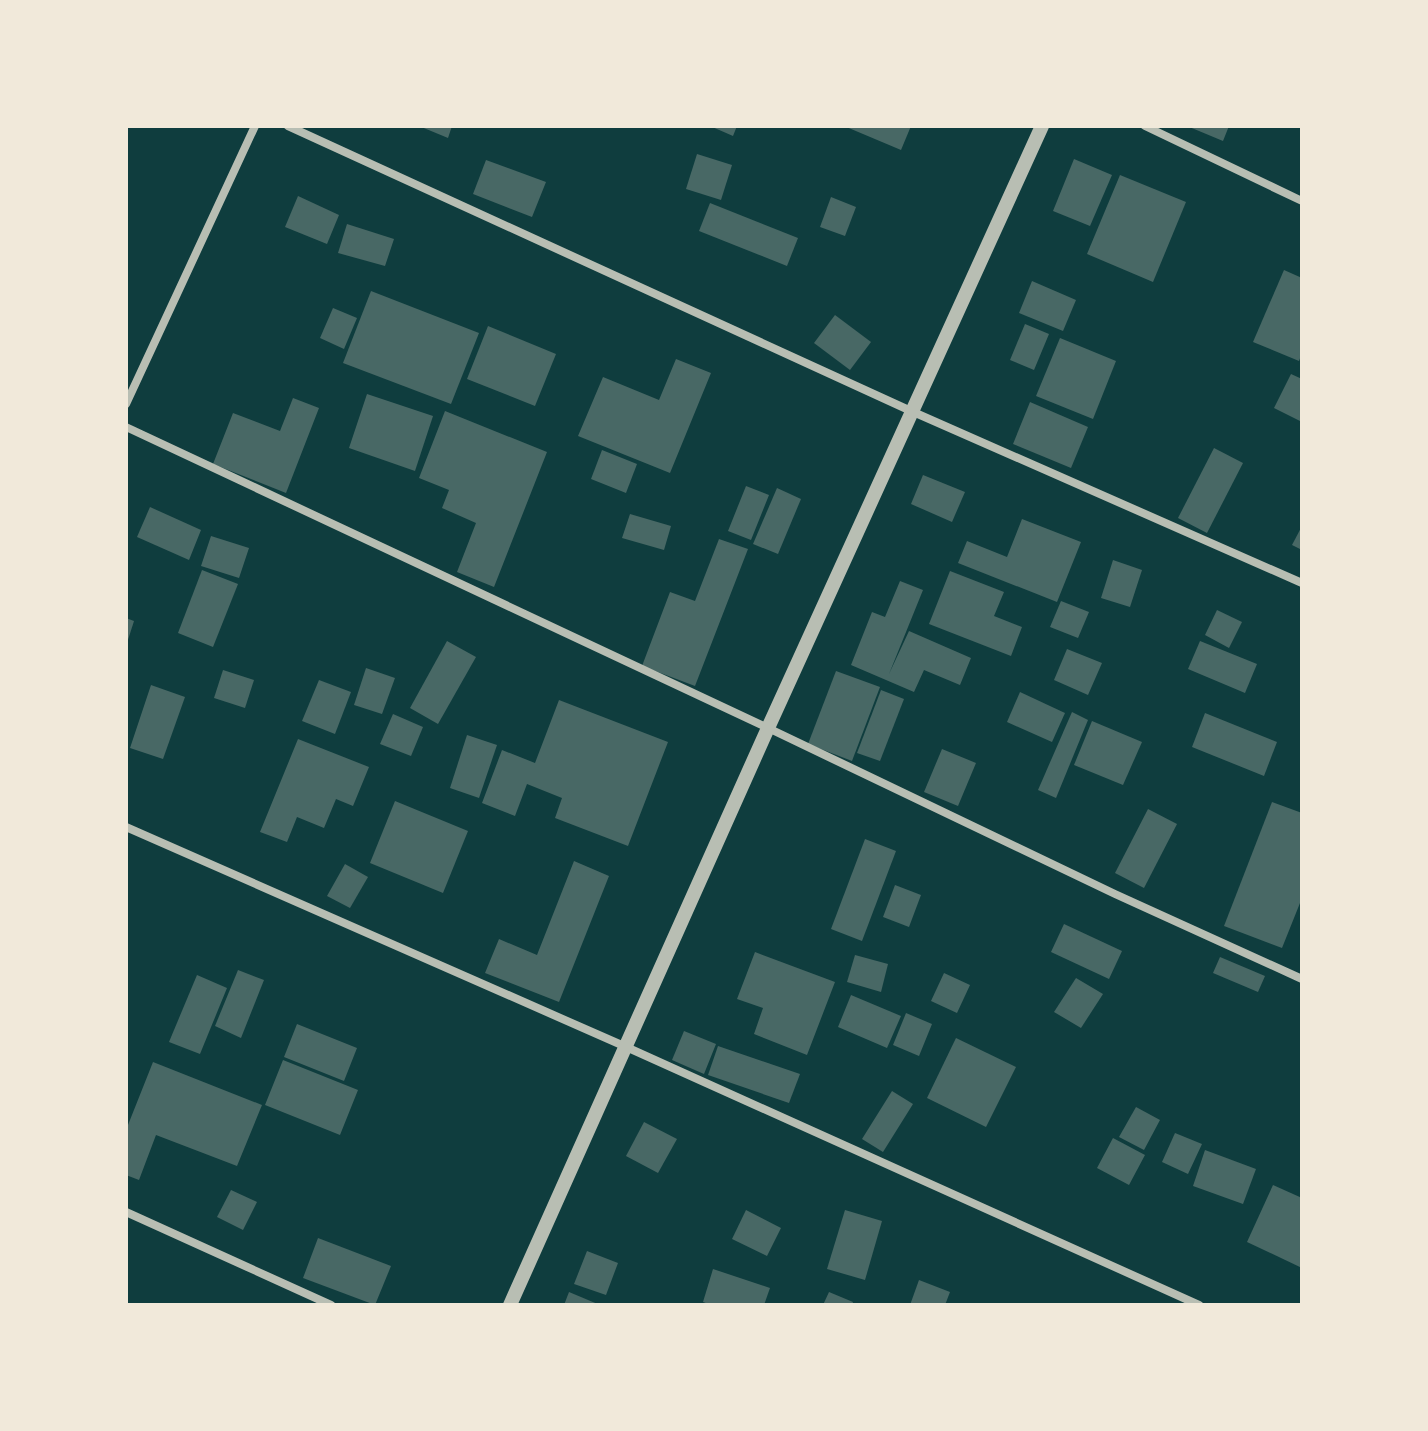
<svg xmlns="http://www.w3.org/2000/svg" width="1428" height="1431" viewBox="0 0 1428 1431" font-family="'Alegreya Sans',sans-serif">
<rect width="100%" height="100%" fill="#0f3d3e"/>
<g fill="#486865">
<polygon points="419,126 452,126 448,138"/>
<polygon points="710,126 737,126 733,136"/>
<polygon points="844,126 911,126 901,150"/>
<polygon points="1187,126 1229,126 1223,141"/>
<polygon points="697,154 732,165 721,200 686,189"/>
<polygon points="1074,159 1112,175 1090,226 1053,211"/>
<polygon points="486,160 546,182 532,217 473,194"/>
<polygon points="1120,175 1186,202 1153,282 1087,254"/>
<polygon points="298,196 339,215 327,244 285,227"/>
<polygon points="831,197 856,207 845,236 820,227"/>
<polygon points="710,203 798,238 787,266 699,231"/>
<polygon points="347,224 394,239 385,266 338,253"/>
<polygon points="1284,270 1302,278 1302,353 1299,361 1253,342"/>
<polygon points="1032,281 1076,300 1063,331 1019,313"/>
<polygon points="371,291 479,333 451,404 343,363"/>
<polygon points="333,308 357,318 344,349 320,338"/>
<polygon points="835,315 871,342 850,370 814,343"/>
<polygon points="1025,324 1049,334 1034,370 1010,360"/>
<polygon points="488,326 556,354 535,406 467,379"/>
<polygon points="1060,338 1116,361 1093,419 1036,396"/>
<polygon points="676,359 711,373 670,473 578,436 603,377 659,400"/>
<polygon points="1291,374 1302,379 1302,422 1274,408"/>
<polygon points="367,394 433,416 415,471 349,448"/>
<polygon points="293,398 319,408 286,493 213,464 233,413 280,431"/>
<polygon points="1030,402 1088,427 1071,468 1013,444"/>
<polygon points="445,411 547,452 494,587 457,572 476,523 442,508 449,490 419,478"/>
<polygon points="1214,448 1243,463 1207,533 1178,518"/>
<polygon points="602,450 637,464 626,493 591,479"/>
<polygon points="923,475 965,492 952,522 911,504"/>
<polygon points="746,486 769,495 751,540 728,531"/>
<polygon points="777,488 801,499 778,554 753,544"/>
<polygon points="150,507 201,530 189,560 137,537"/>
<polygon points="630,514 671,526 664,550 622,538"/>
<polygon points="1022,519 1081,542 1057,602 958,563 967,541 1007,557"/>
<polygon points="1302,526 1302,550 1292,545"/>
<polygon points="211,536 249,548 239,578 201,566"/>
<polygon points="719,539 748,549 695,686 642,666 670,592 695,601"/>
<polygon points="1113,560 1142,570 1130,607 1101,598"/>
<polygon points="202,570 238,584 213,647 178,633"/>
<polygon points="950,571 1004,592 994,616 1022,627 1011,656 929,624"/>
<polygon points="900,581 923,590 889,674 909,631 971,658 960,685 924,670 914,692 851,665 872,612 885,617"/>
<polygon points="1061,601 1089,612 1078,638 1050,627"/>
<polygon points="1217,610 1242,622 1229,648 1205,635"/>
<polygon points="126,618 134,621 127,643 126,643"/>
<polygon points="447,641 476,657 438,724 410,708"/>
<polygon points="1200,641 1257,664 1245,693 1188,669"/>
<polygon points="1067,649 1102,663 1088,695 1054,680"/>
<polygon points="366,668 395,678 382,714 354,705"/>
<polygon points="223,670 254,680 245,708 214,698"/>
<polygon points="836,671 880,687 852,761 808,744"/>
<polygon points="319,680 351,692 335,734 302,721"/>
<polygon points="151,685 185,697 163,759 130,748"/>
<polygon points="881,690 904,699 880,761 857,753"/>
<polygon points="1020,692 1065,713 1052,742 1007,722"/>
<polygon points="559,700 668,742 628,846 555,818 562,798 527,784 515,816 482,803 502,750 535,763"/>
<polygon points="1072,712 1088,720 1056,798 1038,790"/>
<polygon points="1205,713 1277,742 1264,776 1192,747"/>
<polygon points="393,714 423,727 411,756 380,744"/>
<polygon points="1092,721 1142,742 1123,785 1074,765"/>
<polygon points="467,735 497,745 479,798 450,788"/>
<polygon points="298,739 369,767 353,806 336,799 324,828 297,817 287,842 260,832"/>
<polygon points="942,749 976,763 958,806 924,792"/>
<polygon points="395,801 468,831 443,893 370,863"/>
<polygon points="1272,802 1302,813 1302,898 1282,948 1224,926"/>
<polygon points="1148,809 1177,824 1144,888 1115,873"/>
<polygon points="865,839 896,851 862,941 831,929"/>
<polygon points="574,861 609,876 559,1002 485,973 499,939 537,955"/>
<polygon points="345,864 368,877 350,908 327,896"/>
<polygon points="895,885 921,895 909,927 883,917"/>
<polygon points="1064,924 1122,951 1109,979 1051,952"/>
<polygon points="755,952 835,982 807,1055 754,1034 763,1008 737,999"/>
<polygon points="855,955 888,964 881,992 847,982"/>
<polygon points="1220,957 1265,976 1258,992 1213,973"/>
<polygon points="238,970 264,980 241,1038 215,1026"/>
<polygon points="944,973 970,985 957,1013 931,1001"/>
<polygon points="197,975 227,988 200,1054 169,1042"/>
<polygon points="1076,978 1103,994 1081,1028 1054,1012"/>
<polygon points="851,995 901,1016 887,1048 838,1027"/>
<polygon points="906,1013 932,1024 919,1056 893,1045"/>
<polygon points="297,1024 357,1048 344,1081 284,1057"/>
<polygon points="684,1031 716,1044 704,1074 672,1060"/>
<polygon points="956,1038 1016,1067 986,1127 927,1098"/>
<polygon points="718,1046 800,1074 789,1103 708,1075"/>
<polygon points="283,1060 358,1090 340,1135 265,1105"/>
<polygon points="153,1062 262,1105 237,1166 156,1135 139,1180 126,1175 126,1130"/>
<polygon points="892,1091 913,1104 883,1152 862,1139"/>
<polygon points="1136,1107 1160,1120 1144,1150 1119,1137"/>
<polygon points="644,1122 677,1139 658,1173 626,1156"/>
<polygon points="1175,1133 1202,1144 1188,1174 1162,1162"/>
<polygon points="1113,1138 1145,1155 1129,1185 1097,1168"/>
<polygon points="1205,1150 1256,1169 1243,1204 1193,1186"/>
<polygon points="1273,1185 1302,1198 1302,1268 1247,1242"/>
<polygon points="231,1190 257,1202 243,1230 217,1217"/>
<polygon points="746,1210 781,1228 767,1256 732,1239"/>
<polygon points="845,1210 882,1221 865,1280 827,1269"/>
<polygon points="318,1238 391,1266 375,1305 303,1278"/>
<polygon points="587,1251 618,1263 606,1295 574,1284"/>
<polygon points="713,1269 770,1288 764,1305 711,1305 703,1302"/>
<polygon points="919,1280 950,1292 945,1305 910,1305"/>
<polygon points="569,1292 600,1305 564,1305"/>
<polygon points="829,1292 853,1302 852,1305 823,1305"/>
</g>
<g fill="none" stroke-linecap="round" stroke-linejoin="round">
<g stroke="#b8beb3" stroke-width="8">
<polyline points="288,126 911,411 1302,583"/>
<polyline points="1145,126 1302,201"/>
<polyline points="126,404 255,126"/>
<polyline points="126,427 768,728 1115,894 1302,979"/>
<polyline points="126,827 624,1046 1199,1305"/>
<polyline points="126,1212 331,1305"/>
</g>
<polyline stroke="#b8beb3" stroke-width="14" points="510,1305 768,728 1042,126"/>
</g>
<rect width="1428" height="1431" fill="none" stroke="#f1e9da" stroke-width="256"/>
</svg>
